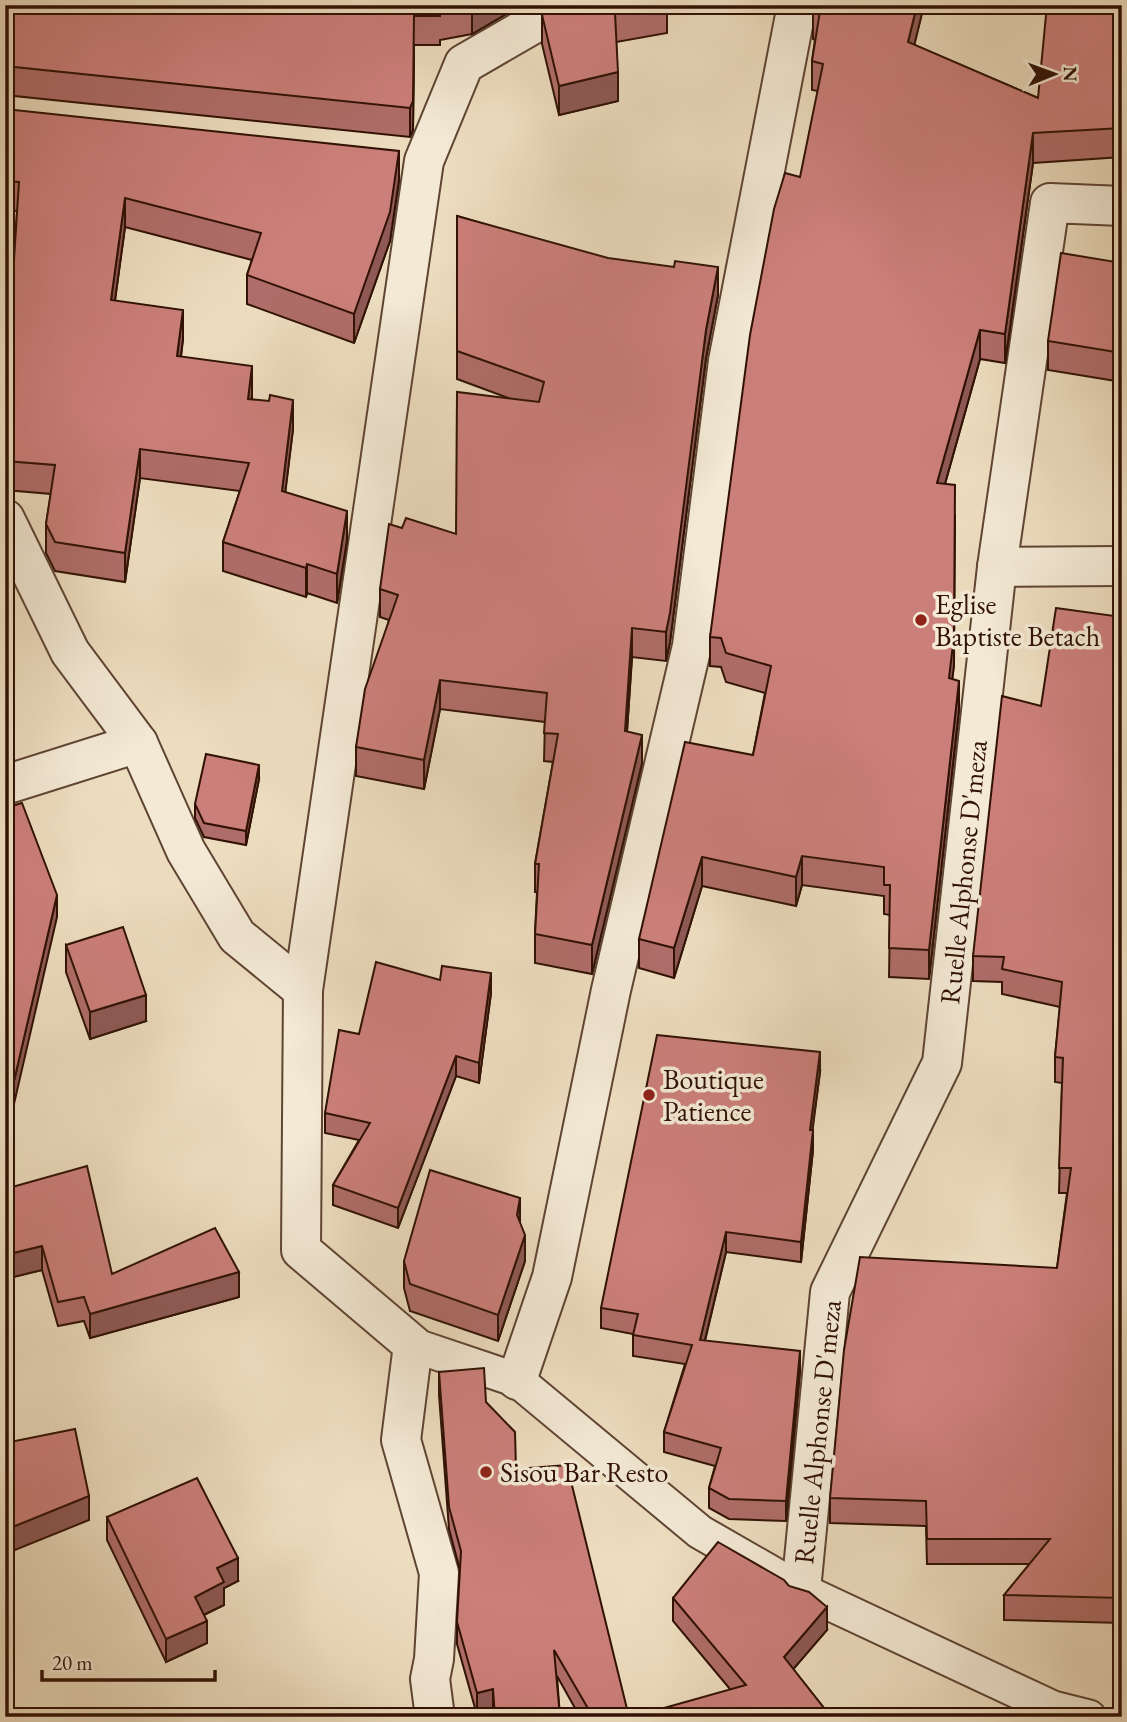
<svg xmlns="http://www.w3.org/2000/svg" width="1127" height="1722" viewBox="0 0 1127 1722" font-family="'EB Garamond',serif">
<rect width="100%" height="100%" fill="#edddbf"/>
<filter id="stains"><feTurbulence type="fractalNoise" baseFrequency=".00286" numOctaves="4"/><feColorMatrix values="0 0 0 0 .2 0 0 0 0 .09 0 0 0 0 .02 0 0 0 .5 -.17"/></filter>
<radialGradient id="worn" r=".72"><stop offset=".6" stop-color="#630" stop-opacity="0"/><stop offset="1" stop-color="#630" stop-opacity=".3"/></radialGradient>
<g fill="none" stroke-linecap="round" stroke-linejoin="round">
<defs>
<polyline id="lane" points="413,1345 517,1380 700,1532 801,1590 1053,1708 1089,1717"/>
<g id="street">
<polyline points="5,519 70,652 138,743 186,851 237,936 303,990 301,1250 413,1345 401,1440 439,1573 434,1659 430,1679 435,1717"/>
<polyline points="997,567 1122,566"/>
<polyline points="5,785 138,743"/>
<polyline points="303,990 424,161 464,64 566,5"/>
<polyline points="517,1380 552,1277 611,990 692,646 728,361 797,5"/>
<polyline points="801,1590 830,1292 942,1063 997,567 1050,203 1122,206"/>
</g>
</defs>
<use href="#lane" stroke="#5f4433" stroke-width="37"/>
<use href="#street" stroke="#5f4433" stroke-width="42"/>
<use href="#lane" stroke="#f3e9d5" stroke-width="33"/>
<use href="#street" stroke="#f3e9d5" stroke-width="38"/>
</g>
<g fill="#af6d69" stroke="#301104" stroke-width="2">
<polygon points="5,5 522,5 472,34 440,40 440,45 414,45 413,130 410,137 5,95"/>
<polygon points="559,5 667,5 667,33 616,42 618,101 559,115 542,44 542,15"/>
<polygon points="813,5 924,5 914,45 1038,98 1122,5 1122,157 1033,163 1005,363 980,359 945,484 954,665 952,679 959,710 929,979 889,977 890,915 884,914 884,896 802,885 796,906 702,886 674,978 639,968 639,939 753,755 765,693 726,682 721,667 710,666 710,637 818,91 812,90 812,61 815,40 813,39"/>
<polygon points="5,109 399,180 390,241 354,343 247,304 247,275 252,260 125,227 115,300 183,339 181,357 252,395 252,399 293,429 285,492 347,540 337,603 307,593 306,597 223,571 223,542 240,491 140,478 125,582 55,571 46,553 46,524 51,494 5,490 5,316 11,306 17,211 5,210"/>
<polygon points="457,216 718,295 706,358 670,642 666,661 632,657 627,732 642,763 592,974 535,963 535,934 537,892 535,892 535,864 553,762 544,761 545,722 440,709 424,789 356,776 356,747 389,620 380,617 380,589 402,528 456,534 511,399 457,379"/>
<polygon points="1122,263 1122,382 1048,370 1048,341"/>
<polygon points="1122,617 1122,1623 1004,1620 1004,1595 1030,1564 927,1564 926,1526 830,1523 830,1498 1057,1268 1067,1193 1059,1193 1062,1083 1055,1082 1055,1057 1060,1007 1002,994 1002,982 973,981 973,956 1041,706"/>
<polygon points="259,779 246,845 204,837 195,818 195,804"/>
<polygon points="66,945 146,1021 90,1039 66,972"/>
<polygon points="440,980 491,993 479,1083 456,1076 398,1228 333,1205 333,1185 359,1140 325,1133 325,1113 359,1034"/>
<polygon points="820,1072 812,1130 813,1150 801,1262 726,1252 705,1341 800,1371 786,1521 729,1519 709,1508 709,1488 715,1466 664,1452 664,1432 685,1364 633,1356 633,1334 601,1328 601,1308"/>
<polygon points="5,1189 112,1274 239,1297 90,1338 84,1321 58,1326 42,1270 5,1279"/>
<polygon points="520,1224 525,1261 498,1341 410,1311 404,1288 404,1261"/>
<polygon points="439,1372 486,1402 629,1717 580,1717 557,1676 560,1717 493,1717 493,1711 477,1715 457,1644 457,1622 460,1570 449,1529 439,1395"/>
<polygon points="107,1517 238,1581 224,1588 224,1605 204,1615 207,1643 166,1662 107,1540"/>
<polygon points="673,1598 827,1630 793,1669 831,1717 730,1689 673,1621"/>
</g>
<g fill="#8e5955" stroke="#301104" stroke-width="2">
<polygon points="472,5 522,5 472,34"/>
<polygon points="917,5 924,5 908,71 908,42"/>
<polygon points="414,45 413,130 410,137 410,108"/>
<polygon points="618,72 618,101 559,115 559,86"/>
<polygon points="1033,133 1033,163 1005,363 1005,334"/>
<polygon points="399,151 399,180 390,241 354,343 354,314"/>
<polygon points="125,198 125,227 111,329 111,300"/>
<polygon points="718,267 718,295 706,358 670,642 666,661 666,632 706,330"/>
<polygon points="183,310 183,339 177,385 177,356"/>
<polygon points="980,330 980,359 937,512 937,483"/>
<polygon points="252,366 252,395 248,428 248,399"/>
<polygon points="293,400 293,429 282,520 282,491"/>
<polygon points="140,449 140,478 125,582 125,553"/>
<polygon points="347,511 347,540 337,603 337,574"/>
<polygon points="955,514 954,665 949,708 949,678"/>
<polygon points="307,564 307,593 306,597 306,568"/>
<polygon points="632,628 632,657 625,760 625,731"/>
<polygon points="440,680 440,709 424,789 424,760"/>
<polygon points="959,681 959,710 929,979 929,950"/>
<polygon points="642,735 642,763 592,974 592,945"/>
<polygon points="259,765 259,779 246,845 246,831"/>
<polygon points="802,856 802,885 796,906 796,877"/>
<polygon points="702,857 702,886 674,978 674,948"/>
<polygon points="57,895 57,917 5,1143 5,1120"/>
<polygon points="491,973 491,993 479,1083 479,1063"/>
<polygon points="146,995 146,1021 90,1039 90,1012"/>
<polygon points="820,1052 820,1072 810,1150 810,1130"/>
<polygon points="456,1056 456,1076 398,1228 398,1208"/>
<polygon points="813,1130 813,1150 801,1262 801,1242"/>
<polygon points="520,1198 520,1225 517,1215"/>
<polygon points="726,1232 726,1252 700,1360 700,1340"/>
<polygon points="525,1235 525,1261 498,1341 498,1315"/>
<polygon points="42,1246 42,1270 5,1279 5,1255"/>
<polygon points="239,1272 239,1297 90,1338 90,1314"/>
<polygon points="800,1351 800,1371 786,1521 786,1501"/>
<polygon points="89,1496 89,1520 5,1554 5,1530"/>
<polygon points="238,1558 238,1581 224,1588 224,1605 195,1619 195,1597 217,1568"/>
<polygon points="827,1607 827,1630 784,1680 784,1657"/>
<polygon points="207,1621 207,1643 166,1662 166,1639"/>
<polygon points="493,1689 493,1711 477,1715 477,1693"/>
</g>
<g fill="#cb7f7a" stroke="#301104" stroke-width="2">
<polygon points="5,5 472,5 440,11 440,16 414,16 413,101 410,108 5,66"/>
<polygon points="559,5 659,5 615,13 618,72 559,86 542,15"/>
<polygon points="813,5 917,5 908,42 1038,98 1047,5 1122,5 1122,128 1033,133 1005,334 980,330 937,483 955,485 954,636 949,678 959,681 929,950 889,948 890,885 884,885 884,867 802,856 796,877 702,857 674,948 639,939 685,742 753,755 771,666 726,653 721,638 710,637 750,335 774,209 785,173 800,177 823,64 812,61 820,11 813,10"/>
<polygon points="5,109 399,151 390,212 354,314 247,275 261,233 125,198 111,300 183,310 177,356 252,366 248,399 269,401 270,395 293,400 282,491 347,511 337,574 307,564 306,568 223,542 249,463 140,449 125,553 55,542 46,524 55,465 5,461 5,316 7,305 11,306 19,182 5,181"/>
<polygon points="457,216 608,258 674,267 675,261 718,267 706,330 670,613 666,632 632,628 625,731 642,735 592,945 535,934 539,864 535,864 558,734 544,733 547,693 440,680 424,760 356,747 365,689 398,595 380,589 389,524 402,528 406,518 456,534 457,392 539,402 544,382 457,351"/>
<polygon points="1061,253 1122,263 1122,353 1048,341"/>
<polygon points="1056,608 1122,617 1122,1598 1004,1595 1050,1539 927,1539 926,1501 830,1498 844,1350 860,1257 1057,1268 1071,1168 1059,1168 1063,1058 1055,1057 1062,982 1002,969 1004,957 973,956 1002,696 1041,706"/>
<polygon points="206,754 259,765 246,831 204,823 195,804"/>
<polygon points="22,803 57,895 5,1120 5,808"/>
<polygon points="123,927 146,995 90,1012 66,945"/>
<polygon points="376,962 440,980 442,966 491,973 479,1063 456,1056 398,1208 333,1185 370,1123 325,1113 339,1030 359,1034"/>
<polygon points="657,1035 820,1052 810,1130 813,1130 801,1242 726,1232 700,1340 800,1351 786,1501 729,1499 709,1488 721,1448 664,1432 692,1345 633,1335 638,1314 601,1308"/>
<polygon points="87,1166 112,1274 215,1228 239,1272 90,1314 84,1297 58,1302 42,1246 5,1255 5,1189"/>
<polygon points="430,1170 520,1198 517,1215 525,1235 498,1315 410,1284 404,1261"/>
<polygon points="484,1368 486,1402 515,1432 516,1469 567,1465 629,1717 593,1717 554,1650 560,1717 495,1717 493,1689 477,1693 457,1622 461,1551 449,1507 439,1372"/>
<polygon points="75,1429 89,1496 5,1530 5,1443"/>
<polygon points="197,1478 238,1558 217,1568 224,1582 195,1597 207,1621 166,1639 107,1517"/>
<polygon points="718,1542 784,1580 789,1586 809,1592 827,1607 784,1657 831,1717 632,1717 746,1685 673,1598"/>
</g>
<g fill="#8f2418" stroke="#f3e9d5" stroke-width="2.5">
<circle cx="921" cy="620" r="7"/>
<circle cx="649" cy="1095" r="7"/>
<circle cx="486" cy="1472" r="7"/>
</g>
<g text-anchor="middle" stroke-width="7" stroke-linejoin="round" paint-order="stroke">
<g font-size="28" fill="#301104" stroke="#f3e9d5" text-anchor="start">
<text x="935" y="614">Eglise<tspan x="935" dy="32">Baptiste Betach</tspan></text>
<text x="663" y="1089">Boutique<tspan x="663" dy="32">Patience</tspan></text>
<text x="500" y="1482">Sisou Bar Resto</text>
</g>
<g font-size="28" fill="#301104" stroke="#f3e9d5">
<text transform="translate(963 872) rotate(-84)" y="10">Ruelle Alphonse D'meza</text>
<text transform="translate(817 1432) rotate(-84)" y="10">Ruelle Alphonse D'meza</text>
</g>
</g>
<rect width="1127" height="1722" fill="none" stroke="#edddbf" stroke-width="28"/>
<rect x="7" y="7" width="1113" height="1708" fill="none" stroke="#301104" stroke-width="3.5"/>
<rect x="14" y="14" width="1099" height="1694" fill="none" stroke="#301104" stroke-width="2"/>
<g transform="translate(1054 74) rotate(89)" stroke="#f3e9d5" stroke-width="5" paint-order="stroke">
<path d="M0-5L12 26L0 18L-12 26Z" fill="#301104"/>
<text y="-10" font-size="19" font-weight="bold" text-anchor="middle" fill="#301104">N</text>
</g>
<path d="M42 1670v10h173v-10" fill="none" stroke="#301104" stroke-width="3.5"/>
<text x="52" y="1670" font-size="21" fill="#301104" stroke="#f3e9d5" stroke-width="5" paint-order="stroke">20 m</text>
<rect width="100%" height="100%" filter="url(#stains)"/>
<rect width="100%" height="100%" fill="url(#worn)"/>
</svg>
